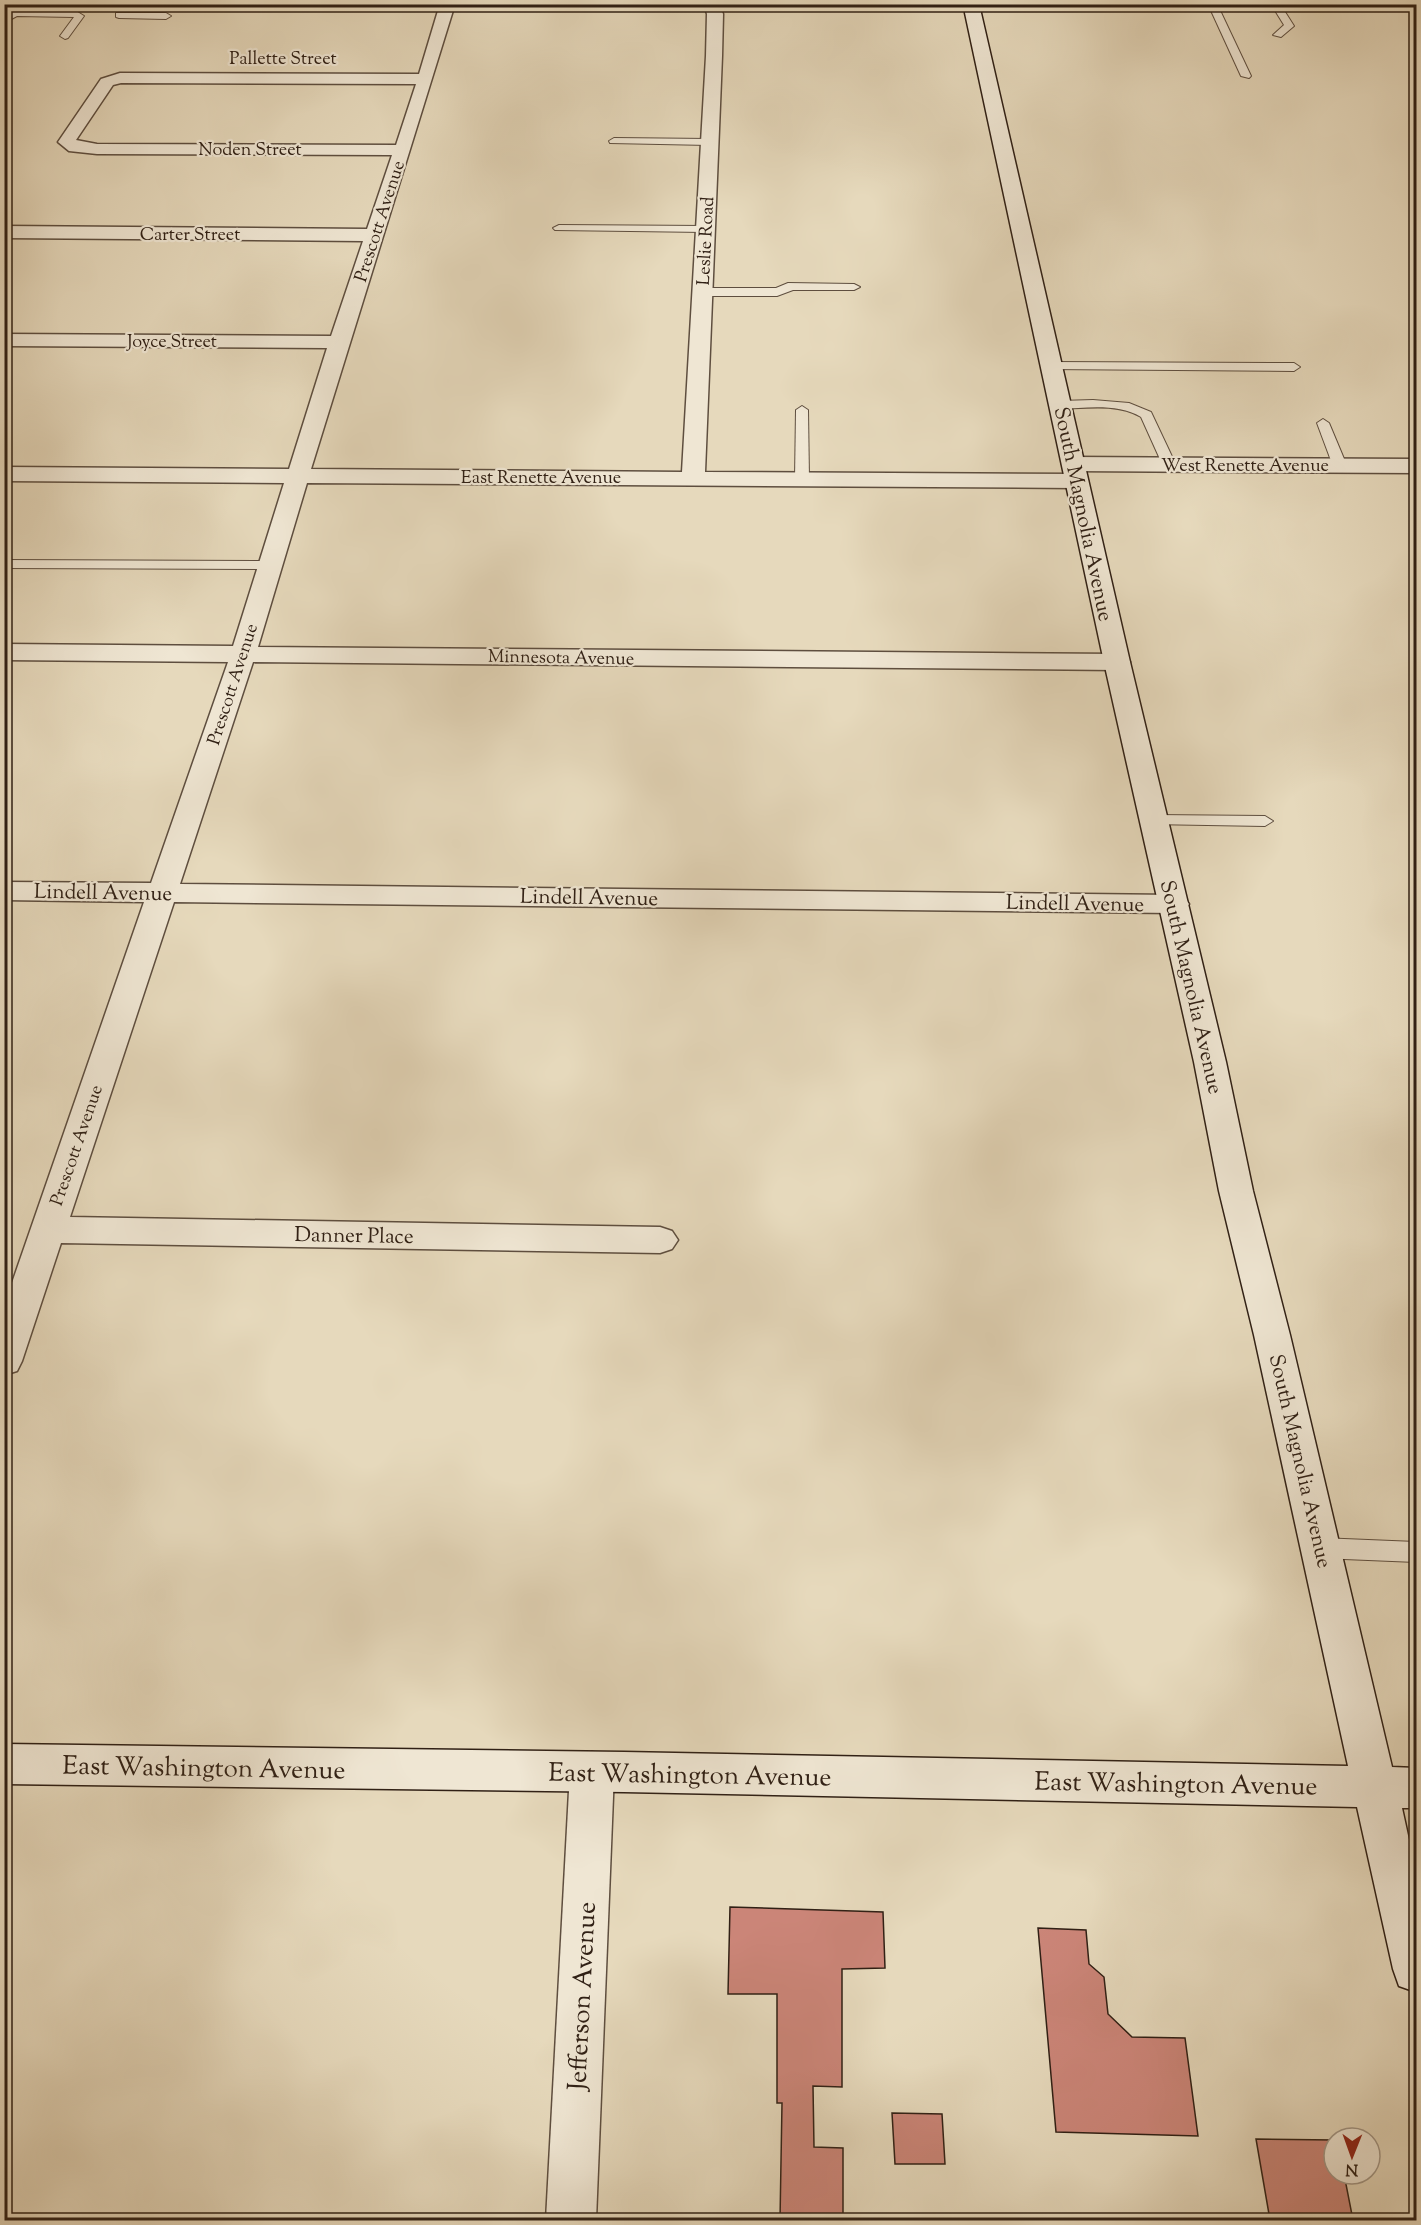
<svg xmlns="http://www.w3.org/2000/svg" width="1421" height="2225" viewBox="0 0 1421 2225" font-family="'Sorts Mill Goudy',serif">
<rect width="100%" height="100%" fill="#e6d9bc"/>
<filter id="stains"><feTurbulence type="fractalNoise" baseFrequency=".00333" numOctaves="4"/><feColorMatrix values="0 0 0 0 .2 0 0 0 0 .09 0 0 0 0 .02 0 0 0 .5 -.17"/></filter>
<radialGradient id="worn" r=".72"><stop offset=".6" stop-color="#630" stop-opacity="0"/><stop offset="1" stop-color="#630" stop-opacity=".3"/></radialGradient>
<g fill="#cb8578" stroke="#302015" stroke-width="1.5">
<polygon points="730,1907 883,1912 885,1968 842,1969 842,2087 813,2086 814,2147 843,2148 843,2220 780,2220 782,2103 777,2103 777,1994 728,1994"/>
<polygon points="1038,1928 1086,1930 1089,1964 1104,1977 1108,2014 1132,2037 1185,2038 1198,2136 1056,2132"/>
<polygon points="892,2113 942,2114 945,2164 895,2164"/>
<polygon points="1256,2139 1334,2140 1334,2174 1344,2174 1353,2220 1270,2220"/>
</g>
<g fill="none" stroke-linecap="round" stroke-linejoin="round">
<defs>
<g id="service">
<polygon points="1208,4 1217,4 1251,76 1249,78 1241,76"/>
<polygon points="1271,4 1280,4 1294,26 1281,37 1273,35 1284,25"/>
<polygon points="16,10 76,11 84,16 68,38 65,39 60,36 74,17 17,16 4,23 4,14"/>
<polygon points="116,13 166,13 171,16 166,19 119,18 116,17"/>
<polygon points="614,138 709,139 714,142 709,145 610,143 609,141"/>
<polygon points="559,225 705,226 711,229 705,232 555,230 553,228"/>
<polygon points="788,283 854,284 860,287 854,290 793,290 777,296 702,296 696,292 702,288 776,288"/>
<polygon points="1051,362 1294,363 1300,367 1294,371 1047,369 1045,366"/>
<path d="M1093 400 1129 403 1151 412 1176 465 1174 468H1164L1141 417C1118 403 1086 408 1060 409L1054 405 1060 401Z"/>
<polygon points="802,406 808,410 809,479 802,483 795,479 796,410"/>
<polygon points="1323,419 1329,423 1347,466 1345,469 1335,469 1333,466 1317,423"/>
<polygon points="4,560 270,561 277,565 270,569 4,568"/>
<polygon points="1155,815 1265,816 1273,821 1265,826 1149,824 1147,820 1149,816"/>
<polygon points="1320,1538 1416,1542 1416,1562 1320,1558 1312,1555 1308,1548 1312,1541"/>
</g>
<g id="minor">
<path d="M440 4H455L311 469 682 472 706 56 707 14 704 4H719L723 14 722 56 705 472 1077 474 1085 476 1088 481 1085 486 1077 488 307 483 258 647 1117 654 1126 657 1130 662 1126 667 1117 670 253 662 180 884 1174 895 1184 897 1189 904 1184 911 1174 913 174 902 70 1217 660 1227 672 1231 678 1240 672 1249 660 1253 61 1243 22 1361 17 1371 4 1375V1306L144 902 4 900V882L151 883 228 662 4 660V644L233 646 284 483 4 481V467L289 469 327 348 4 346V334L331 336 363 241 4 238V226L367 229 392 155 97 154 69 151 58 142 101 79 120 73 419 74ZM121 83 416 84 396 145 97 144 76 140 113 85Z"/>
<polygon points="1073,457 1416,459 1416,473 1073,471 1065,469 1062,464 1065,459"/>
<polygon points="592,1752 607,1758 614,1772 596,2220 546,2220 570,1772 577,1758"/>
</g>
<g id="secondary">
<polygon points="585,4 691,4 684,9 592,9"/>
<polygon points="965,4 981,4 981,13 1130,662 1226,1062 1253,1191 1290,1335 1392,1767 1416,1768 1416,1808 1402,1808 1416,1872 1416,1992 1399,1986 1393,1969 1357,1807 624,1792 4,1784 4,1744 624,1752 1348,1766 1254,1335 1219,1191 1194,1062 1104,662 965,13"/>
</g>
</defs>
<use href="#service" stroke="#5e4e3f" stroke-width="2"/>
<use href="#minor" stroke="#5e4e3f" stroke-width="3"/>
<use href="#secondary" stroke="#302015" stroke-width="3"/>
<use href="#service" fill="#efe6d3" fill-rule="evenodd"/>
<use href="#minor" fill="#efe6d3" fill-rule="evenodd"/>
<use href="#secondary" fill="#efe6d3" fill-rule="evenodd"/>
</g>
<g text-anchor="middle" stroke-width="4.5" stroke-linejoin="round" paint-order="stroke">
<g font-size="18" fill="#302015" stroke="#efe6d3">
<text x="283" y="64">Pallette Street</text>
<text x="250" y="155">Noden Street</text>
<text transform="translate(379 221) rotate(-72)" y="6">Prescott Avenue</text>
<text x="190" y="240">Carter Street</text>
<text transform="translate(705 241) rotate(-87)" y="6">Leslie Road</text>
<text x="172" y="347">Joyce Street</text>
<text x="1245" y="471">West Renette Avenue</text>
<text x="541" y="483">East Renette Avenue</text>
<text transform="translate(561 657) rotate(1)" y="6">Minnesota Avenue</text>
<text transform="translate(232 684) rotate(-72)" y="6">Prescott Avenue</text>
<text transform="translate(76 1145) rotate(-71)" y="6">Prescott Avenue</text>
</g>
<g font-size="21" fill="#302015" stroke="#efe6d3">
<text transform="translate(1084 514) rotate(78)" y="7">South Magnolia Avenue</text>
<text transform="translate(103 892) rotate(1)" y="7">Lindell Avenue</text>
<text transform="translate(589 897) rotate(1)" y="7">Lindell Avenue</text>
<text transform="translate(1075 903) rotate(1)" y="7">Lindell Avenue</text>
<text transform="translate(1192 987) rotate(77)" y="7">South Magnolia Avenue</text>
<text transform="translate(354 1235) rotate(1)" y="7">Danner Place</text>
<text transform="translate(1301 1461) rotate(77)" y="7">South Magnolia Avenue</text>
</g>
<g font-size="26" fill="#302015" stroke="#efe6d3">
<text transform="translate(204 1767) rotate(1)" y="9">East Washington Avenue</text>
<text transform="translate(690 1774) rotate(1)" y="9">East Washington Avenue</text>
<text transform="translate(1176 1783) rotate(1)" y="9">East Washington Avenue</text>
<text transform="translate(581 1996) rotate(-87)" y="9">Jefferson Avenue</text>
</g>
</g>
<rect width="1421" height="2225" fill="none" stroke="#e6d9bc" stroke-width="24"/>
<rect x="6" y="6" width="1409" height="2213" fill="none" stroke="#302015" stroke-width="3"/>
<rect x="12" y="12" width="1397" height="2201" fill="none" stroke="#302015" stroke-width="1.5"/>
<g transform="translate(1352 2156) rotate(181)"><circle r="28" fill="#efe6d3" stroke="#a39787" stroke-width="1.5"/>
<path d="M0-4.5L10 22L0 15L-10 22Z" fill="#8f2418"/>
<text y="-9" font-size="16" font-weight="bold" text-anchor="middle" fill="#302015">N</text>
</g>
<rect width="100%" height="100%" filter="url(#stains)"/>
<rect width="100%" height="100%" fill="url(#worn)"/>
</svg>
